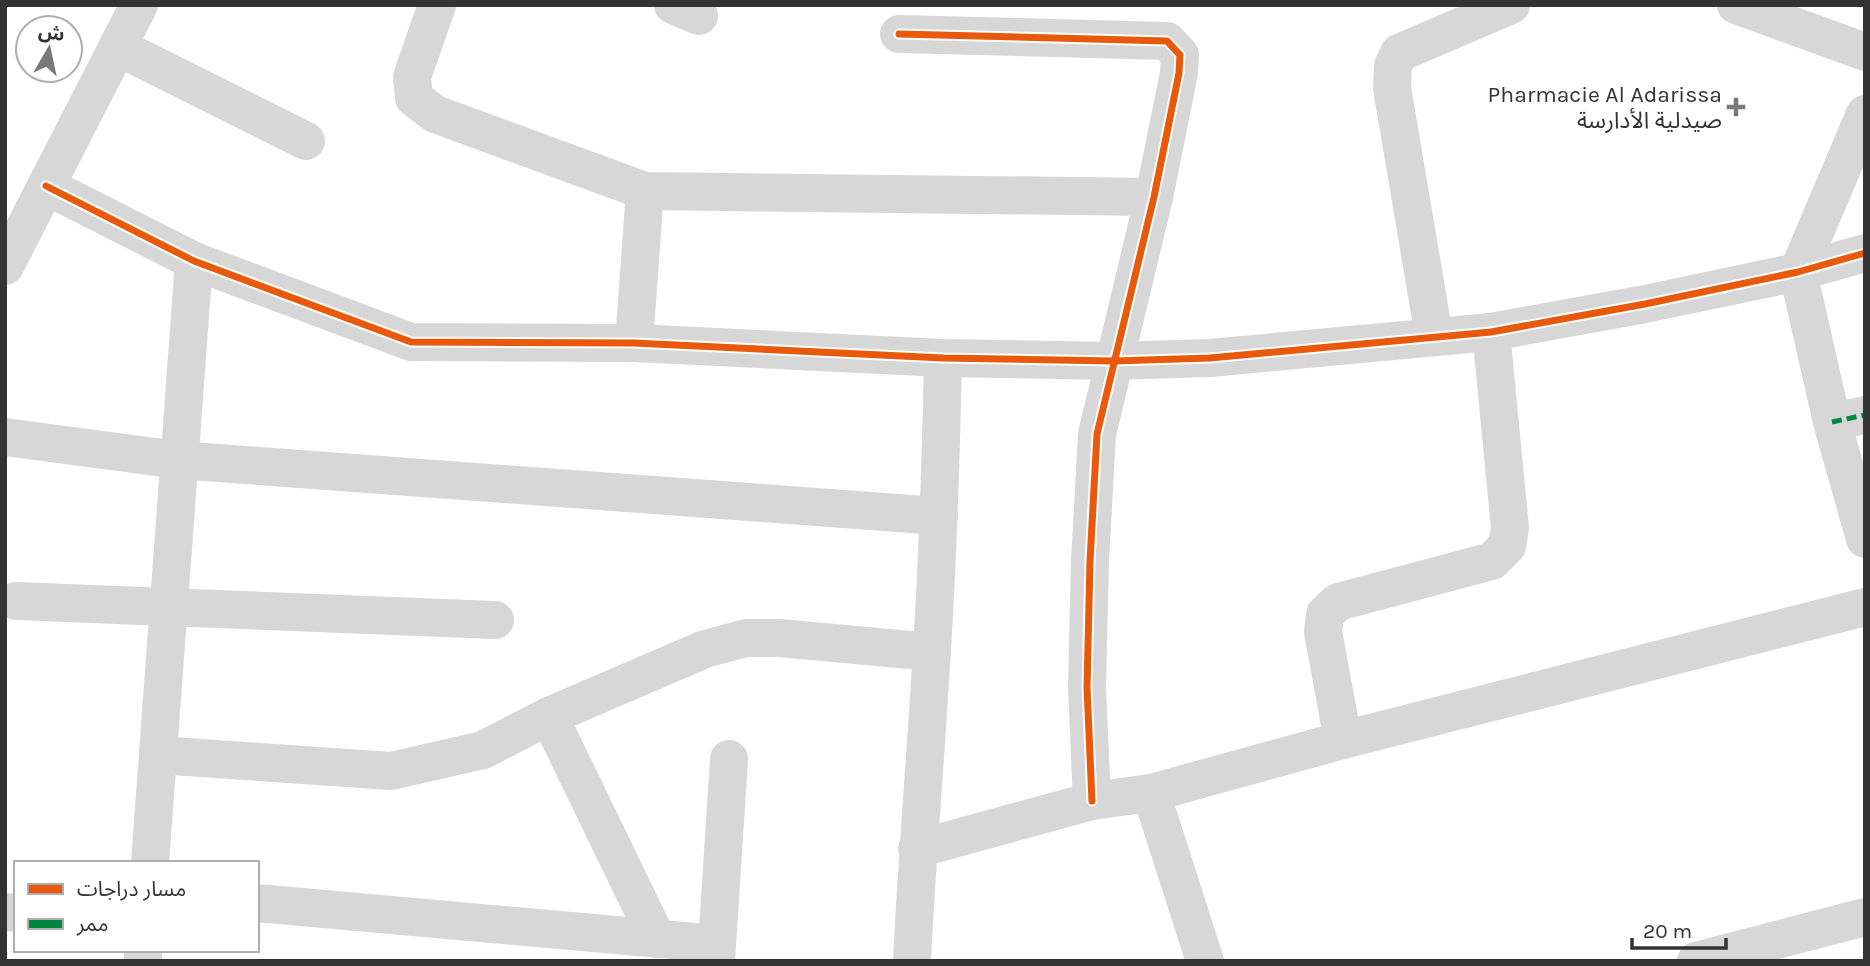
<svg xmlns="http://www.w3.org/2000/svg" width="1870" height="966" viewBox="0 0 1870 966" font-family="Karla,'Noto Sans Arabic',sans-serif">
<rect width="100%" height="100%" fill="#fff"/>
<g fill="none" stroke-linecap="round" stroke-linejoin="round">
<g stroke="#d7d7d7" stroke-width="38">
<polyline points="437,5 412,77 414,98 435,114 645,191 1154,197"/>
<polyline points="673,5 699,16"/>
<polyline points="1736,5 1865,52"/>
<polyline points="899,34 1167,41 1180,55 1179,73 1154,197 1097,434 1090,561 1087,687 1092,801"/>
<polyline points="118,47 306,141"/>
<polyline points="1865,114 1798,272 1832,422 1865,539"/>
<polyline points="46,186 194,261 411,342 634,343 943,358 1114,361 1210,358 1491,332 1645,304 1798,272 1865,253"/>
<polyline points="5,266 139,5"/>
<polyline points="1434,336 1392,88 1393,66 1399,53 1511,5"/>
<polyline points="634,343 645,191"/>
<polyline points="1832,422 1865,415"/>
<polyline points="5,437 178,460 939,516"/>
<polyline points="16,601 495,620"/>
<polyline points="549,716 657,939"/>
<polyline points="1343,740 1323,632 1325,614 1338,602 1492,561 1507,546 1510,528 1491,332"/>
<polyline points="158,755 391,771 483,750 549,716 705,649 746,638 779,638 932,652"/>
<polyline points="1151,793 1205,961"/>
<polyline points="917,849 1092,801 1151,793 1343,740 1865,607"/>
<polyline points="150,863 194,261"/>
<polyline points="257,903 717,944"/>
<polyline points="5,912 16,913"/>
<polyline points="143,961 143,950"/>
<polyline points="716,961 729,759"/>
<path d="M912 961C917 857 926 753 932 649 938 552 941 455 943 358"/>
<polyline points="1696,961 1865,917"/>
</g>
<polyline stroke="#00873e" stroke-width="5" stroke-dasharray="10 5" stroke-linecap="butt" points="1832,422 1865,415"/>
<defs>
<g id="cycleway">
<polyline points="899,34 1167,41 1180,55 1179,73 1154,197 1097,434 1090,561 1087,687 1092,801"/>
<polyline points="46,186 194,261 411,342 634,343 943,358 1114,361 1210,358 1491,332 1645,304 1798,272 1865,253"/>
</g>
</defs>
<use href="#cycleway" stroke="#fff" stroke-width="11"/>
<use href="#cycleway" stroke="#e8590c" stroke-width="7"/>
</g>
<path fill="#7a7a7a" stroke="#fff" stroke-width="2.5" d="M1732.5 96.5h7v7h7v7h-7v7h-7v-7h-7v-7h7z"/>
<g text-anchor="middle" stroke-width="7" stroke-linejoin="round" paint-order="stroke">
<g font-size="23" fill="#333" stroke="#fff" text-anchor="end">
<text x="1722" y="102">Pharmacie Al Adarissa<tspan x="1722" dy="26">صيدلية الأدارسة</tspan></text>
</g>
</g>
<rect width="1870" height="966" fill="none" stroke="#333333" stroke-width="14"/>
<rect x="14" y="861" width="245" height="91" fill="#ffffff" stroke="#adadad" stroke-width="2"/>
<rect x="28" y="884" width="35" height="10" fill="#e8590c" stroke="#adadad" stroke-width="2"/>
<text x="77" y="896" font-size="21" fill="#333333">مسار دراجات</text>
<rect x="28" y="919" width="35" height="10" fill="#00873e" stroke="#adadad" stroke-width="2"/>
<text x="77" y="931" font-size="21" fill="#333333">ممر</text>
<g transform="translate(49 49) rotate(9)"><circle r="33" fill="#ffffff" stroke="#adadad" stroke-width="2"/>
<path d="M0-5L12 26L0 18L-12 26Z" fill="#7a7a7a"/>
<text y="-10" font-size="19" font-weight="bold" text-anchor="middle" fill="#333333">ش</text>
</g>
<path d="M1632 938v10h94v-10" fill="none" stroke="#333333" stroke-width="3.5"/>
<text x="1643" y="938" font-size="21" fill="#333333" stroke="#ffffff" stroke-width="5" paint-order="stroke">20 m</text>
</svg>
